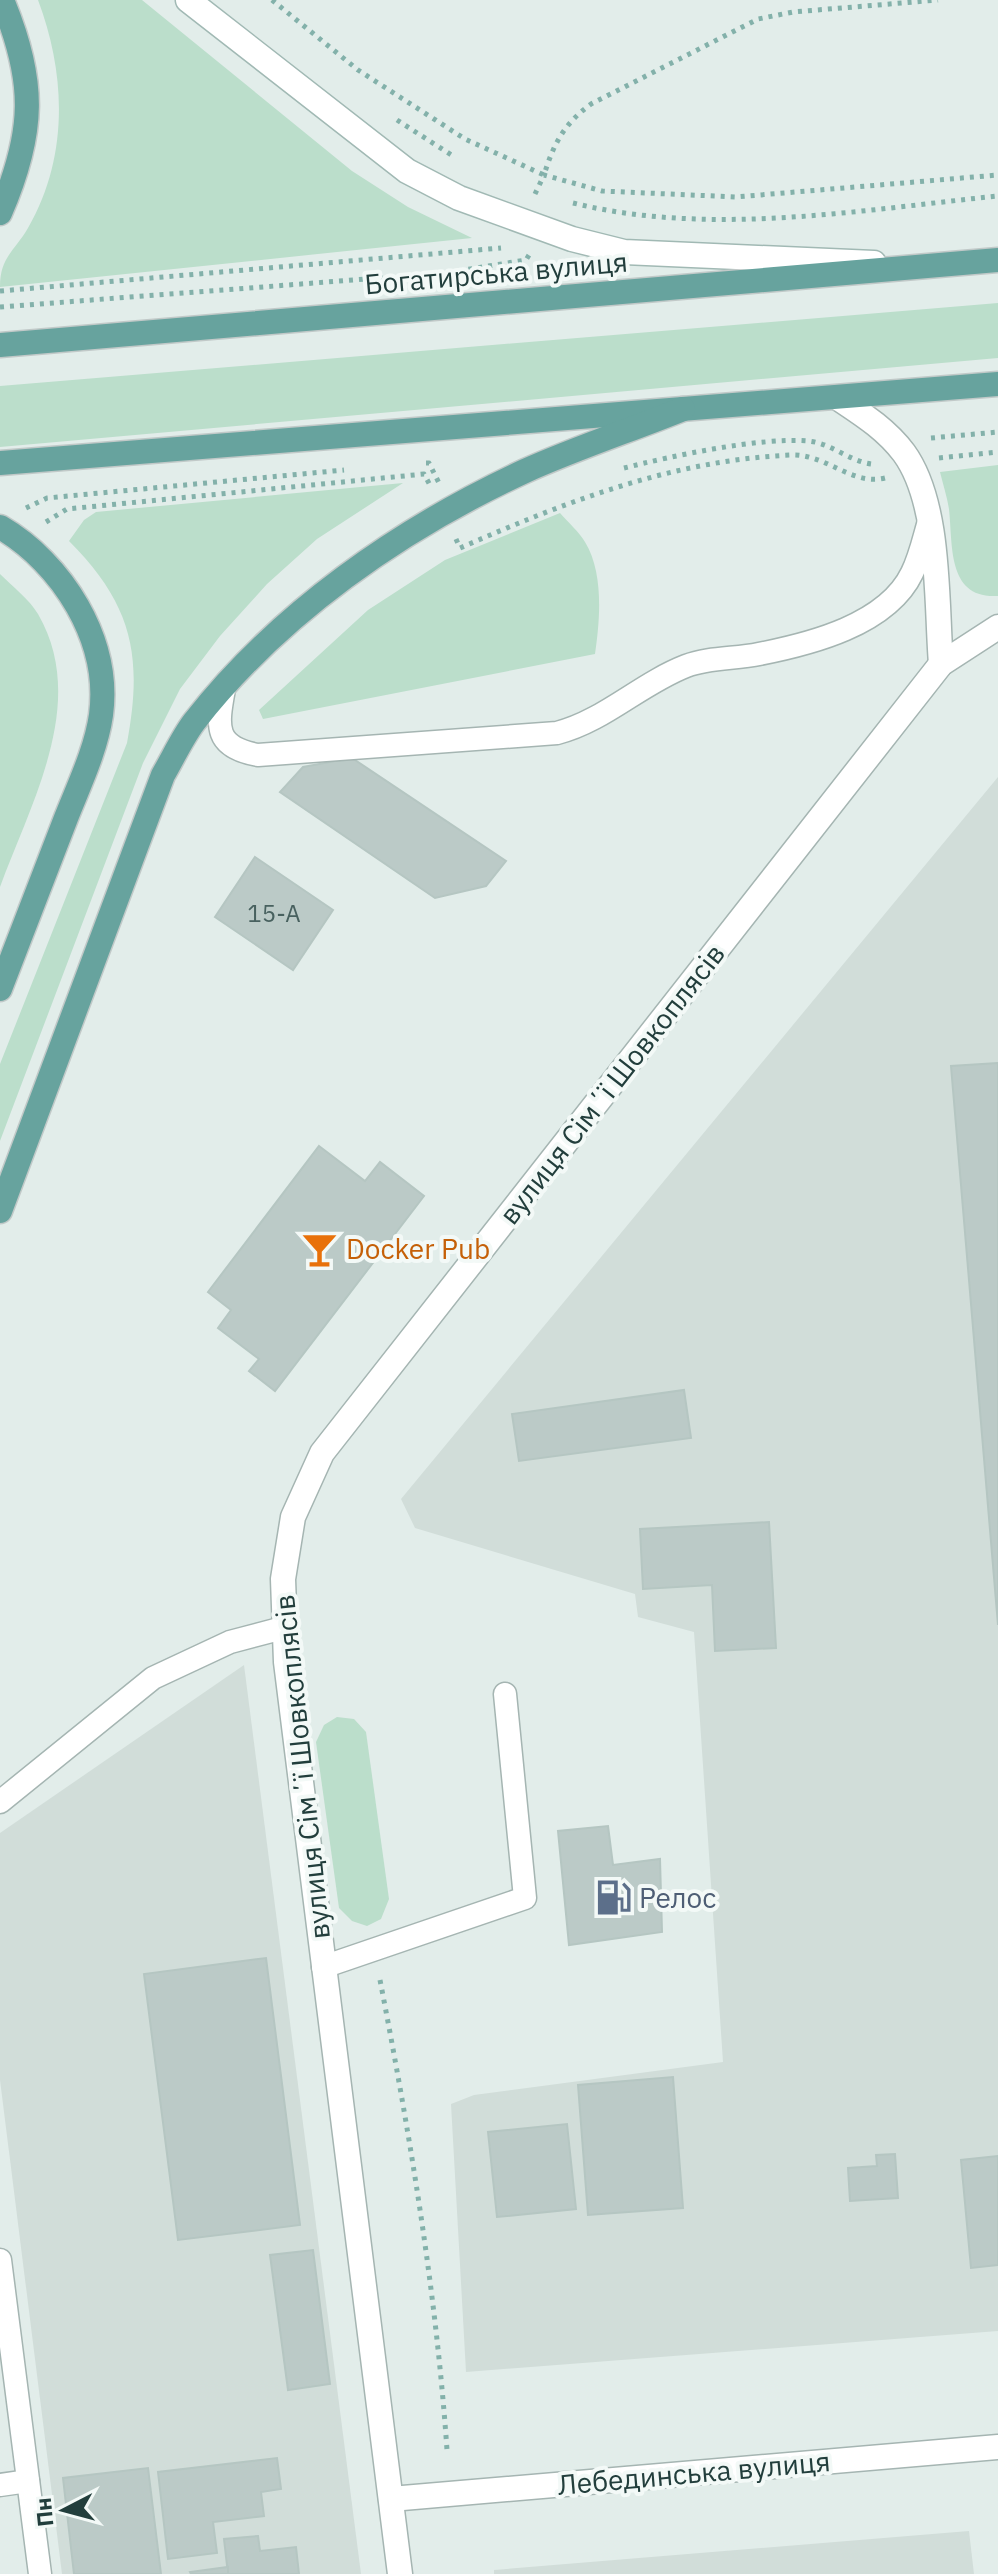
<svg xmlns="http://www.w3.org/2000/svg" width="998" height="2574" viewBox="0 0 998 2574" font-family="'IBM Plex Sans',sans-serif">
<rect width="100%" height="100%" fill="#e2edea"/>
<g fill="#d1ddd9">
<polygon points="998,777 998,2331 466,2372 451,2104 474,2095 723,2062 694,1632 638,1617 635,1594 415,1528 401,1499"/>
<polygon points="244,1665 361,2574 62,2574 0,2080 0,1833"/>
<polygon points="969,2531 974,2574 494,2574 494,2570"/>
</g>
<g fill="#bbdecb">
<path d="M38 0H142L352 171 408 207 472 238 0 287C0 257 14 252 28 228 69 157 66 74 38 0Z"/>
<polygon points="998,303 998,358 0,447 0,386"/>
<path d="M998 465V596C947 599 953 546 949 509 947 497 943 484 940 472Z"/>
<path d="M403 483 317 539 267 584 220 636 180 689 143 763 0 1141V1064L127 743C143 657 133 605 69 541L84 520 96 512Z"/>
<path d="M560 513C568 522 579 532 585 542 604 573 600 620 595 654L263 719 259 710 368 610 445 560Z"/>
<path d="M0 574C12 586 29 599 38 614 89 702 31 802 0 887Z"/>
<polygon points="337,1717 354,1719 366,1732 389,1899 381,1919 367,1926 352,1921 339,1908 316,1742 324,1725"/>
</g>
<g fill="#bbcac7" stroke="#b5c6c2" stroke-width="2">
<polygon points="352,758 506,861 486,886 435,898 280,792 303,767"/>
<polygon points="255,857 333,910 293,970 215,917"/>
<polygon points="998,1063 998,1625 951,1066"/>
<polygon points="319,1146 365,1181 380,1162 424,1196 275,1391 249,1371 259,1359 218,1328 231,1310 208,1292"/>
<polygon points="684,1390 691,1438 519,1461 512,1414"/>
<polygon points="769,1522 776,1648 715,1651 712,1585 643,1589 640,1529"/>
<polygon points="608,1826 613,1865 660,1859 662,1932 569,1945 558,1831"/>
<polygon points="266,1958 300,2225 178,2240 144,1974"/>
<polygon points="673,2077 683,2208 588,2215 578,2085"/>
<polygon points="567,2124 576,2209 497,2217 488,2132"/>
<polygon points="895,2154 898,2198 850,2201 848,2168 877,2166 876,2155"/>
<polygon points="998,2156 998,2265 971,2268 961,2160"/>
<polygon points="313,2250 330,2384 288,2390 270,2255"/>
<polygon points="277,2458 281,2489 261,2492 264,2516 213,2522 217,2553 168,2559 158,2472"/>
<polygon points="148,2468 161,2574 74,2574 63,2478"/>
<polygon points="258,2536 260,2551 296,2547 299,2574 228,2574 224,2539"/>
<polygon points="228,2567 228,2574 191,2574 190,2572"/>
</g>
<g fill="none" stroke-linecap="round" stroke-linejoin="round">
<defs>
<g id="service">
<path d="M224 689C217 727 214 747 258 755L557 733C604 721 640 684 686 666 709 657 736 659 759 654 810 644 887 625 912 573 920 557 924 538 929 521"/>
<polyline points="0,1802 153,1678 230,1642 283,1628"/>
<polyline points="323,1967 525,1898 505,1694"/>
<polyline points="0,2260 40,2574"/>
<polyline points="0,2485 28,2481"/>
</g>
<g id="minor">
<path d="M838 398C862 414 886 429 904 453 941 504 936 602 941 664"/>
<polyline points="391,2499 998,2447"/>
<polyline points="400,2574 286,1662 283,1579 293,1517 322,1453 941,664 998,627"/>
</g>
<polyline id="secondary" points="188,0 407,171 459,198 572,239 624,252 874,263"/>
<g id="primary">
<path d="M0 213C35 132 36 81 2 0"/>
<polyline points="0,345 998,260"/>
<polyline points="0,463 998,384"/>
<path d="M0 527C62 563 111 640 101 715 96 750 79 785 66 818 44 875 22 932 0 989"/>
<path d="M0 1211 163 775C173 758 182 738 194 722 279 613 400 529 525 471 576 448 631 430 683 409"/>
</g>
</defs>
<use href="#service" stroke="#a5b5b2" stroke-width="25"/>
<use href="#minor" stroke="#a5b5b2" stroke-width="27"/>
<use href="#secondary" stroke="#a1b9b4" stroke-width="27"/>
<use href="#primary" stroke="#c1c9c8" stroke-width="27"/>
<g stroke="#83b1aa" stroke-width="5" stroke-dasharray="4 6" stroke-linecap="butt">
<path d="M272 0 358 70 465 139 544 175C554 143 564 124 591 104L758 19 793 12 938 0"/>
<polyline points="397,120 453,156"/>
<polyline points="535,194 544,175 602,191 736,197 998,175"/>
<path d="M573 203C711 237 859 210 998 196"/>
<polyline points="0,291 501,248"/>
<polyline points="0,307 445,273 526,260 529,255"/>
<polyline points="931,438 998,432"/>
<polyline points="939,458 998,452"/>
<polyline points="426,463 429,463 439,483"/>
<path d="M624 468C672 456 760 437 808 441 831 443 849 461 871 464"/>
<polyline points="26,508 47,498 344,470"/>
<polyline points="46,522 67,509 424,474 431,487"/>
<path d="M456 539 460 548C568 501 673 460 792 455 826 454 852 486 885 478"/>
<path d="M380 1980C410 2135 436 2292 447 2450"/>
</g>
<use href="#service" stroke="#fff" stroke-width="22"/>
<use href="#minor" stroke="#fff" stroke-width="24"/>
<use href="#secondary" stroke="#fff" stroke-width="24"/>
<use href="#primary" stroke="#67a39e" stroke-width="24"/>
</g>
<defs>
<symbol id="bar-bare" viewBox="-9 -9 18 18"><path d="M-6-5H6L.8 .8V4.5H3.5V6h-7V4.5H-.8V.8Z" fill="#e8710a" stroke="#f3f9f7" stroke-width="2.5" paint-order="stroke"/></symbol>
<symbol id="fuel-bare" viewBox="-9 -9 18 18"><path d="M-5.5-6h7V0h2V4h1.3V-2.5L3-4.5l.8-.8L6-3V5H2.5V1h-1V6h-7ZM-4.2-4.7v3.2H.2V-4.7Z" fill="#5c6f8a" stroke="#f3f9f7" stroke-width="2.5" paint-order="stroke"/></symbol>
</defs>
<g fill-rule="evenodd">
<use href="#bar-bare" x="294" y="1224" width="51" height="51"/>
<use href="#fuel-bare" x="588" y="1872" width="51" height="51"/>
</g>
<g text-anchor="middle" stroke-width="8" stroke-linejoin="round" paint-order="stroke">
<g font-size="24" fill="#48615f">
<text x="274" y="922">15-А</text>
</g>
<g font-size="28" fill="#223e3c" stroke="#f3f9f7">
<text transform="translate(496 273) rotate(-5)" y="10">Богатирська вулиця</text>
<text transform="translate(612 1084) rotate(-52)" y="10">вулиця Сімʼї Шовкоплясів</text>
<text transform="translate(302 1767) rotate(-96)" y="10">вулиця Сімʼї Шовкоплясів</text>
<text transform="translate(694 2473) rotate(-5)" y="10">Лебединська вулиця</text>
</g>
<g font-size="28" fill="#c56008" stroke="#f3f9f7" text-anchor="start">
<text x="346" y="1259">Docker Pub</text>
</g>
<g font-size="28" fill="#4e5e75" stroke="#f3f9f7" text-anchor="start">
<text x="639" y="1908">Релос</text>
</g>
</g>
<g transform="translate(64 2510) rotate(264)" stroke="#f3f9f7" stroke-width="6" paint-order="stroke">
<path d="M0-6L14 30L0 20L-14 30Z" fill="#223e3c"/>
<text y="-12" font-size="22" font-weight="bold" text-anchor="middle" fill="#223e3c">Пн</text>
</g>
</svg>
